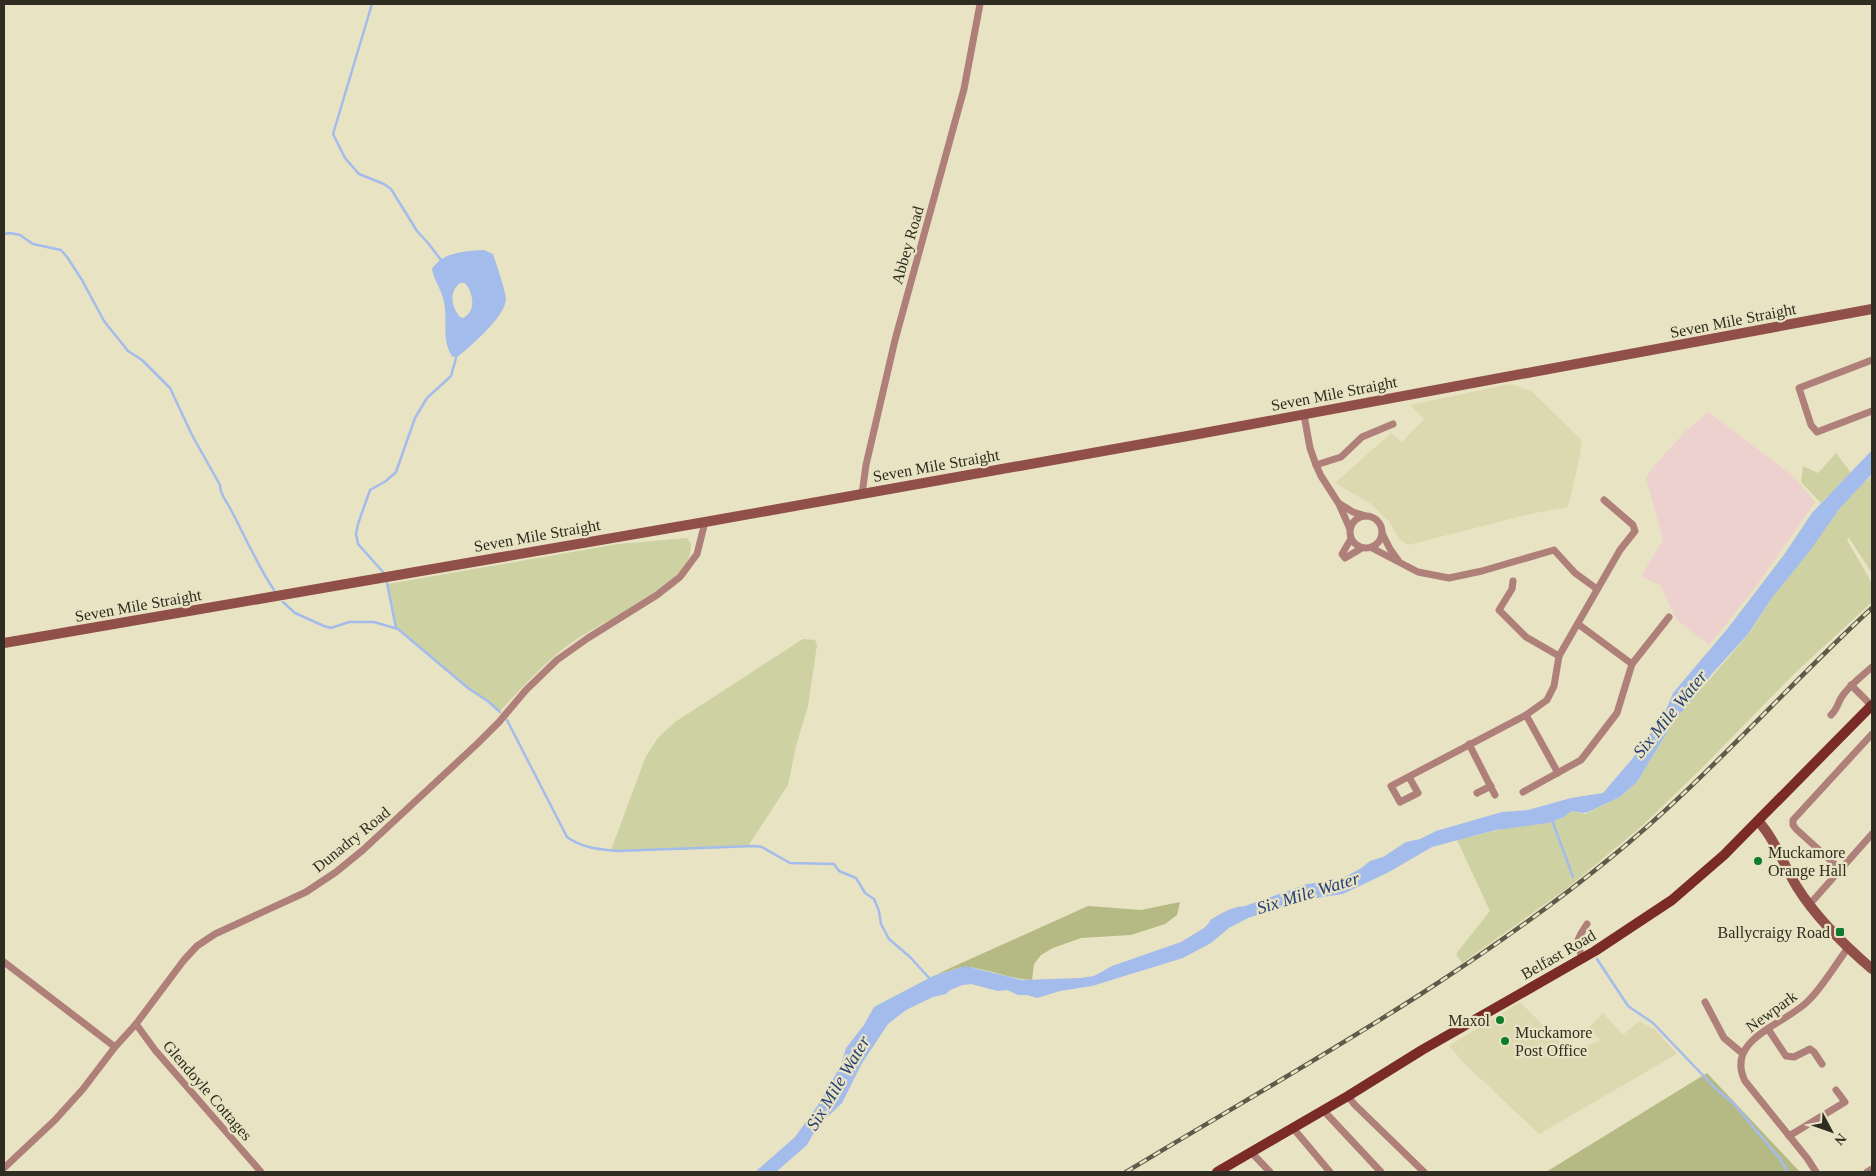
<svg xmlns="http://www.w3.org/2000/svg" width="1876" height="1176" viewBox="0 0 1876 1176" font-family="Georgia,serif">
<rect width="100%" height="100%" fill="#e8e3c3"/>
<g fill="#ded8b1">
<polygon points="1510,384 1531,391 1582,440 1580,456 1568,507 1530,514 1408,545 1400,540 1389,521 1371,504 1335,483 1391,433 1402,442 1424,419 1410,405"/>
<polygon points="1520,1002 1571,1053 1600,1040 1589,1028 1603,1013 1623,1035 1639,1021 1656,1030 1677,1054 1539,1134 1465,1064 1449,1046"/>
</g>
<polygon fill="#ecd1ce" points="1708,412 1795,478 1815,502 1757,585 1709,645 1677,620 1660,585 1641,576 1663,540 1646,478 1654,466 1684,433"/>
<g fill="#ced2a3">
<polygon points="1836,453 1851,473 1821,503 1801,482 1803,466 1818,473"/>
<polygon points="1872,476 1872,573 1849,538 1847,540 1872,583 1872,602 1795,673 1701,769 1642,826 1565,890 1462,963 1456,954 1490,911 1457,840 1511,827 1549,823 1564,817 1572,811 1585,814 1620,797 1637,782 1674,721 1751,631 1771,599 1809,551 1840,508 1854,491"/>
<path d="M687 538 691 544C691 550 690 556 687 562 668 595 606 619 574 641 546 660 523 687 499 712L489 702 468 688 397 629 388 584 618 544Z"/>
<polygon points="803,639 815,640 817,645 808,706 796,746 788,785 748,846 682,850 611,850 646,756 658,738 675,722"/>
</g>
<g fill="#b5ba84">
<path d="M1180 902 1177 915 1165 924 1131 935 1081 938 1053 948 1041 955 1034 964 1032 980C1010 979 989 969 967 967 958 966 946 973 937 974L1088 906 1141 910Z"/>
<polygon points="1707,1073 1800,1172 1546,1172"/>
</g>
<g fill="#a4bceb" fill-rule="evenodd">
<path d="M484 250 493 254C496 263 506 292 506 299 505 317 470 347 456 358L452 356C441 339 448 321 444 302 442 290 434 281 432 269 442 252 466 251 484 250ZM460 283H465C473 292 477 311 463 318L460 317C451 307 449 291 460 283Z"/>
<path d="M1872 450V474L1840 508 1809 552 1771 599 1749 633 1711 675 1697 694 1674 721 1637 782 1620 797 1588 812 1583 813 1572 811 1564 817 1549 823 1496 830 1432 847 1389 872 1343 894 1304 900 1248 918 1229 928 1211 943 1183 958 1092 986 1060 991 1037 998 1027 995H1018L1007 990 998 991 971 984 963 985 950 990 946 994 933 997 906 1010 888 1024 861 1065 842 1103 817 1127 807 1145 776 1172H755L795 1137 818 1105 841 1065 846 1048 864 1025 874 1007 933 976 965 966 1022 980 1080 978 1094 976 1112 966 1181 942 1204 928 1209 923 1210 920C1222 913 1231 907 1245 906L1307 884 1328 881H1337L1360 869 1370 861 1383 857 1406 842 1420 839 1436 831 1502 812 1528 810 1571 798 1603 793 1633 758 1659 721 1666 710 1673 693 1728 628 1783 556 1812 513Z"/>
</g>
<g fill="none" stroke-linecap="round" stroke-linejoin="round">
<g stroke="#a4bceb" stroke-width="2.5">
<polyline points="372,4 333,134 345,158 359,174 384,184 391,189 417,231 428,243 441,260"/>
<path d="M4 234 10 233 20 235 33 244 61 250 67 257 82 280 104 321 128 351 142 360 170 388 192 435 220 485C220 496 227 501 231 510 245 536 257 565 274 590"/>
<polyline points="383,572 358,544 356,534 358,524 370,490 386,481 396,472 415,418 427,398 451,376 456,358"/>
<polyline points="387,583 396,628"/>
<polyline points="283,602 295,613 324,626 331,628 349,622 374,622 398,629 468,688 489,702 500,712"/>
<path d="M507 720 567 837C582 848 598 849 616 851L755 846 762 847 790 863 834 864 839 871 856 878 865 893 874 899 879 911 881 924 889 939 910 957 930 979"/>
<polyline points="1552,820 1573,877"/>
<polyline points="1597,959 1628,1006 1653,1023 1716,1089 1734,1104 1780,1159 1788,1172"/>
</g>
<g stroke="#af7f7a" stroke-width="7">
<polyline points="1872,360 1799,388 1811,425 1817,432 1872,411"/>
<polyline points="1304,415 1310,448 1316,465 1321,476 1339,504 1350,529"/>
<polyline points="1316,465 1341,457 1362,437 1393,424"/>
<polyline points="862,494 866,465 895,340 964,89 980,4"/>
<polyline points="1340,504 1353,512 1366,516"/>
<circle cx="1366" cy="532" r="16"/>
<polyline points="1382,533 1390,549 1398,560"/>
<polyline points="1351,539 1342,554 1345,558 1362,548"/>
<polyline points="1372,548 1418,572 1449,578 1482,571 1554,550 1575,573 1597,589"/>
<polyline points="1513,581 1512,589 1499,610 1526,637 1559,656"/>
<polyline points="1578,624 1632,664"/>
<polyline points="1851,685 1872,706"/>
<polyline points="1526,715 1558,773"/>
<path d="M1831 715C1838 709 1838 701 1843 695 1851 684 1862 676 1872 667"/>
<polyline points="1469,744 1495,795"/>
<polyline points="1409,777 1418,793 1400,802 1391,786 1526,715 1547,700 1554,686 1559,656 1620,550 1635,531 1633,525 1604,500"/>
<polyline points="1523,792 1581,760 1617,713 1632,664 1669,617"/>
<polyline points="1477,793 1491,786"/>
<polyline points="1840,869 1796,829 1793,825 1793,820 1872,734"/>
<polyline points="1809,905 1872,834"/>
<path d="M1583 958C1574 941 1577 940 1587 924"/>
<polyline points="4,962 115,1047"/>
<polyline points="1705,1002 1724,1038 1742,1053"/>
<polyline points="136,1024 155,1050 261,1172"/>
<polyline points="1768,1029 1786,1056 1794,1057 1810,1049 1814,1052 1822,1064"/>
<polyline points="1348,1096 1354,1104 1424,1172"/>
<polyline points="1323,1110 1381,1172"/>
<polyline points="1293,1128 1330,1172"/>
<polyline points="1789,1136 1845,1102 1836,1090"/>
<polyline points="1251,1152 1270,1172"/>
<polyline points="4,1168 55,1120 83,1089 115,1047 136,1024 184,960 197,946 215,934 306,892 336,872 363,850 478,743 499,722 526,690 557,660 588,638 657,595 680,577 697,554 705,522"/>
<path d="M1816 1172 1807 1158 1745 1081C1724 1038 1787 1024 1809 1000 1824 985 1835 965 1848 948"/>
<polyline points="1867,1172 1872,1169"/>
</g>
<g stroke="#914f4a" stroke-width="10">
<polyline points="4,643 705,522 1193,435 1872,309"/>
<path d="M1758 821C1775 839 1784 866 1797 887 1817 919 1844 945 1872 969"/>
</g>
<polyline stroke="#7a2a27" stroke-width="10" points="1217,1172 1348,1096 1422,1050 1595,951 1672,900 1724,855 1872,705"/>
<defs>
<path id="rail" d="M1126 1172C1290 1073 1460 981 1609 859 1703 783 1783 690 1872 608"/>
</defs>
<use href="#rail" stroke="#5e5b4a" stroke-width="4.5"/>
<use href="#rail" stroke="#e8e3c3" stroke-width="2.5" stroke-dasharray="8" stroke-linecap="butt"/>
</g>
<g fill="#0e7b2f" stroke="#e8e3c3" stroke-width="2">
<circle cx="1758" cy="861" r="5"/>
<rect x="1835" y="927" width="10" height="10" rx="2.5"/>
<circle cx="1500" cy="1020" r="5"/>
<circle cx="1505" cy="1041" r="5"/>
</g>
<g text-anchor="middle" stroke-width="4.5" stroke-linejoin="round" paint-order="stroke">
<g font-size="16" fill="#2f2d21" stroke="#e8e3c3">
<text transform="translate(907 245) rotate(-74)" y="6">Abbey Road</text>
<text transform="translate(1733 320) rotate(-11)" y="6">Seven Mile Straight</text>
<text transform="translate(1334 393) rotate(-11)" y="6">Seven Mile Straight</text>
<text transform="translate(936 465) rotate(-10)" y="6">Seven Mile Straight</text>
<text transform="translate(537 535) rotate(-10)" y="6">Seven Mile Straight</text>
<text transform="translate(138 605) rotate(-10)" y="6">Seven Mile Straight</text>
<text transform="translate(351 839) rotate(-39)" y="6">Dunadry Road</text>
<text transform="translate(1558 954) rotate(-30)" y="6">Belfast Road</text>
<text transform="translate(1771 1011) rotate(-36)" y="6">Newpark</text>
<text transform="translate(208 1090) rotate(49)" y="6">Glendoyle Cottages</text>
</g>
<g font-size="16" fill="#2f2d21" stroke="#e8e3c3" text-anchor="start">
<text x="1768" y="858">Muckamore<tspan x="1768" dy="18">Orange Hall</tspan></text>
<text x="1830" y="938" text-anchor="end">Ballycraigy Road</text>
<text x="1490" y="1026" text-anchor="end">Maxol</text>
<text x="1515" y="1038">Muckamore<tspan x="1515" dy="18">Post Office</tspan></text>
</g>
<g font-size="18" font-style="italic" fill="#253e77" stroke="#e8e3c3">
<text transform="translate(1670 714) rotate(-51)" y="6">Six Mile Water</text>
<text transform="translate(1308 893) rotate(-17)" y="6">Six Mile Water</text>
<text transform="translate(838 1083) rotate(-59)" y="6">Six Mile Water</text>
</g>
</g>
<rect width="1876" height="1176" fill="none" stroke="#2f2d21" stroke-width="10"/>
<g transform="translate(1831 1131) rotate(131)" stroke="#e8e3c3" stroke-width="4" paint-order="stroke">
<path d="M0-4L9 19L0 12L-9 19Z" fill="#2f2d21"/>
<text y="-8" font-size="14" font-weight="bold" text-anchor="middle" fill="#2f2d21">N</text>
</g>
</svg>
